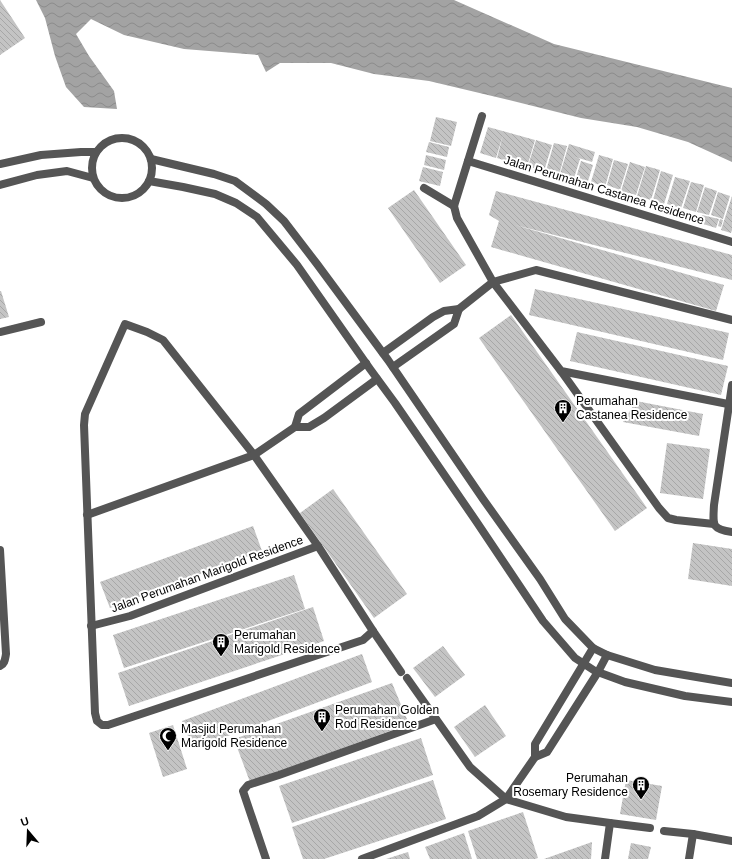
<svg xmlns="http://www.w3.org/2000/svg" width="732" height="859" viewBox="0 0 732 859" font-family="Arial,sans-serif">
<defs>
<pattern id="water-waves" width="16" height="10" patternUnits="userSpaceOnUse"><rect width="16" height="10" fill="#a3a3a3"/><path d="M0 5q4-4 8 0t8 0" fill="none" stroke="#8b8b8b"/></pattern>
<pattern id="building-back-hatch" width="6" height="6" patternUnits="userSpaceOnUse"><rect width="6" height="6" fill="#c4c4c4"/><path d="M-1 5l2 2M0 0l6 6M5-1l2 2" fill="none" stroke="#a7a7a7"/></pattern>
</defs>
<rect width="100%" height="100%" fill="#fff"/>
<polygon fill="url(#water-waves)" points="36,0 454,0 554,44 732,88 732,162 688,142 637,127 581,118 513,101 429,81 374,74 331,63 280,63 266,72 258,55 184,49 124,35 91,19 76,34 89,56 114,91 117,109 84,107 66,87 55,56 45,18"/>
<g fill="url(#building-back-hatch)">
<polygon points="0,0 25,38 0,55"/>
<polygon points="436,117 457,122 451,146 430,141"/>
<polygon points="488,127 535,140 527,167 497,158 503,135 496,158 480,153"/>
<polygon points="536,140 552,145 544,171 528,166"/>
<polygon points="429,142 449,147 447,157 426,152"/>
<polygon points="554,143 567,146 559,175 546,171"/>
<polygon points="569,144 595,152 592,162 575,157 580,159 574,178 560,174"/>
<polygon points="426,155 446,160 444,170 424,165"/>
<polygon points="599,155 613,159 605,187 591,182"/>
<polygon points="614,160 628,164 620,190 607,185"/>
<polygon points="581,161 593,165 588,181 576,178"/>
<polygon points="630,162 645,167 636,195 621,191"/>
<polygon points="646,166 660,170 651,200 637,196"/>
<polygon points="423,167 443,172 440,186 419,181"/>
<polygon points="661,171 673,175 664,204 653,200"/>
<polygon points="675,177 690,181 681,208 667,204"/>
<polygon points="691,182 704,185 696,212 683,208"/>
<polygon points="705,187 717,191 709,215 697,212"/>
<polygon points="414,190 466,265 440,283 388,208"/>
<polygon points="496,191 732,255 732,280 515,225 724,285 716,311 491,247 499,221 489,215"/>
<polygon points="718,192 730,196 723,219 711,215"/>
<polygon points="732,196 732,230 731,233 721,230"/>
<polygon points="702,215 719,219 716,228 700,223"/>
<polygon points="720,219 723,220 721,227 718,226"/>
<polygon points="535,289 729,333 723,360 529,315"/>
<polygon points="0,291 1,291 9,317 0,319"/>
<polygon points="511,315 647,508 615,531 479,338"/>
<polygon points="577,332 728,366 721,395 570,361"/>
<polygon points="636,401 703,414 699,436 623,422"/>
<polygon points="667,443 710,449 703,499 660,493"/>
<polygon points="333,489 407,594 374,618 300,513"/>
<polygon points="253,526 262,551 110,608 100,582"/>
<polygon points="693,543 732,549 732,586 688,579"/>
<polygon points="294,575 305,609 124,668 113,635"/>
<polygon points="313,607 324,641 129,706 118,673"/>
<polygon points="443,646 465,675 435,697 413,668"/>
<polygon points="362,654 372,682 193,749 182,721"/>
<polygon points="392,683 409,724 250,782 234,739"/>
<polygon points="485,705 506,736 475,757 454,727"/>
<polygon points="173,725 187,769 163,777 149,733"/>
<polygon points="421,738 433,775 292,823 279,786"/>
<polygon points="433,780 446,819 324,859 303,859 292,827"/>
<polygon points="626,780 662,786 656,820 620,814"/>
<polygon points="523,812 538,858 535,859 477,859 468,831"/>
<polygon points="464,833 472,859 430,859 425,847"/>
<polygon points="592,842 591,859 544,859"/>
<polygon points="631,843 651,847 648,859 628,859"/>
<polygon points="408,852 410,859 386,859"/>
</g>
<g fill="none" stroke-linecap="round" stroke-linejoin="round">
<g stroke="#555" stroke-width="8">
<polyline points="482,116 454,206 457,218 493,282 561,371 728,404"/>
<circle cx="122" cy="168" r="30"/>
<polyline points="151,159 214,174 235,181 266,204 284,221 317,264 388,360 483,499 540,579 565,619 593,648 607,655 655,670 732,683"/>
<polyline points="468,161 732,242"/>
<polyline points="0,164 41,155 81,152 96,152"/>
<polyline points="149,181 183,187 215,194 236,203 257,217 297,265 370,369 395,403 476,521 543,621 575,658 595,671 625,682 685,696 732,702"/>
<polyline points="0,185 37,175 67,171 93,178"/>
<polyline points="424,188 454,206"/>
<polyline points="459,309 493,282 536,270 732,320"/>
<polygon points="125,324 147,332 163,340 254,455 318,546 373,631 363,640 108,725 102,725 97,721 95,713 84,425 85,414"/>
<polyline points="0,332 41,322"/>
<polyline points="383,353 433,317 444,311 459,309 454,324 393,367"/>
<polyline points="366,363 299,414 295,427 309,427 324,418 377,379"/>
<polyline points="561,371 659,508 668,518 676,520 714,524"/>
<path d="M732 385 714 505C713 525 711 529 732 532"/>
<polyline points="87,515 254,455 295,427"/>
<path d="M0 550 6 654C5 659 5 664 0 666"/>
<polyline points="91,626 130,616 318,546"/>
<polyline points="373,631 401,672"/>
<polyline points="593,648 535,744 535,757 547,752 598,672 607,655"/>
<polyline points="407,678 470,767 506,799 566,817 610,823 605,859"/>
<polyline points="610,823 650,828"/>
<polyline points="664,831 693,834 732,841"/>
<polyline points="266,859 243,791 248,785 279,775 436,719"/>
<polyline points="362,859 478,816 506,799 535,757"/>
<polyline points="689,859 693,834"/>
</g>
</g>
<defs>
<symbol id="building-pin" viewBox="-11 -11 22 30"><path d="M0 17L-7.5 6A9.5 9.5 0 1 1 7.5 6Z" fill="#000" stroke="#fff"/><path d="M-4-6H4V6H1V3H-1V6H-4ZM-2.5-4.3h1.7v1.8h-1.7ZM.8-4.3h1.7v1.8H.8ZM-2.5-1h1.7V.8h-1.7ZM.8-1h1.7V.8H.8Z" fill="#fff"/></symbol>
<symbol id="mosque-pin" viewBox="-11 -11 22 30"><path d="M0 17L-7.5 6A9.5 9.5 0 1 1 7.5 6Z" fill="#000" stroke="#fff"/><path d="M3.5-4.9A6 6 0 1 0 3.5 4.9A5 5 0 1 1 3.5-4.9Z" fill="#fff"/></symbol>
</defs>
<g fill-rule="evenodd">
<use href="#building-pin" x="553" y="398" width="20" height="27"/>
<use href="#building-pin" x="211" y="632" width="20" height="27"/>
<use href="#building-pin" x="312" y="707" width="20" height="27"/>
<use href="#mosque-pin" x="158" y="726" width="20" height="27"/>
<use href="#building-pin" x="631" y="775" width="20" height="27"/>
</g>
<g text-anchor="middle" stroke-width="4" stroke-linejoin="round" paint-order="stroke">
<g font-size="12" fill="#000" stroke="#fff">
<text transform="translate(604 190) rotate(17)" y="4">Jalan Perumahan Castanea Residence</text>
<text transform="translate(207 574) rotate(-20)" y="4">Jalan Perumahan Marigold Residence</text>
</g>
<g font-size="12" fill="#000" stroke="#fff" text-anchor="start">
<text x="576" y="405">Perumahan<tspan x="576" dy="14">Castanea Residence</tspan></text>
<text x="234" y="639">Perumahan<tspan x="234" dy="14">Marigold Residence</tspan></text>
<text x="335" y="714">Perumahan Golden<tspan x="335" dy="14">Rod Residence</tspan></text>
<text x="181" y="733">Masjid Perumahan<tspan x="181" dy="14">Marigold Residence</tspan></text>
<text x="628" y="782" text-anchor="end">Perumahan<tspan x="628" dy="14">Rosemary Residence</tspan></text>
</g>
</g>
<g transform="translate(28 831) rotate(341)" stroke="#ffffff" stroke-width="3" paint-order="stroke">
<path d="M0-3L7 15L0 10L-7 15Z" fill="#000000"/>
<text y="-6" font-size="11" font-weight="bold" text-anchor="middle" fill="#000000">U</text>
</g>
</svg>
